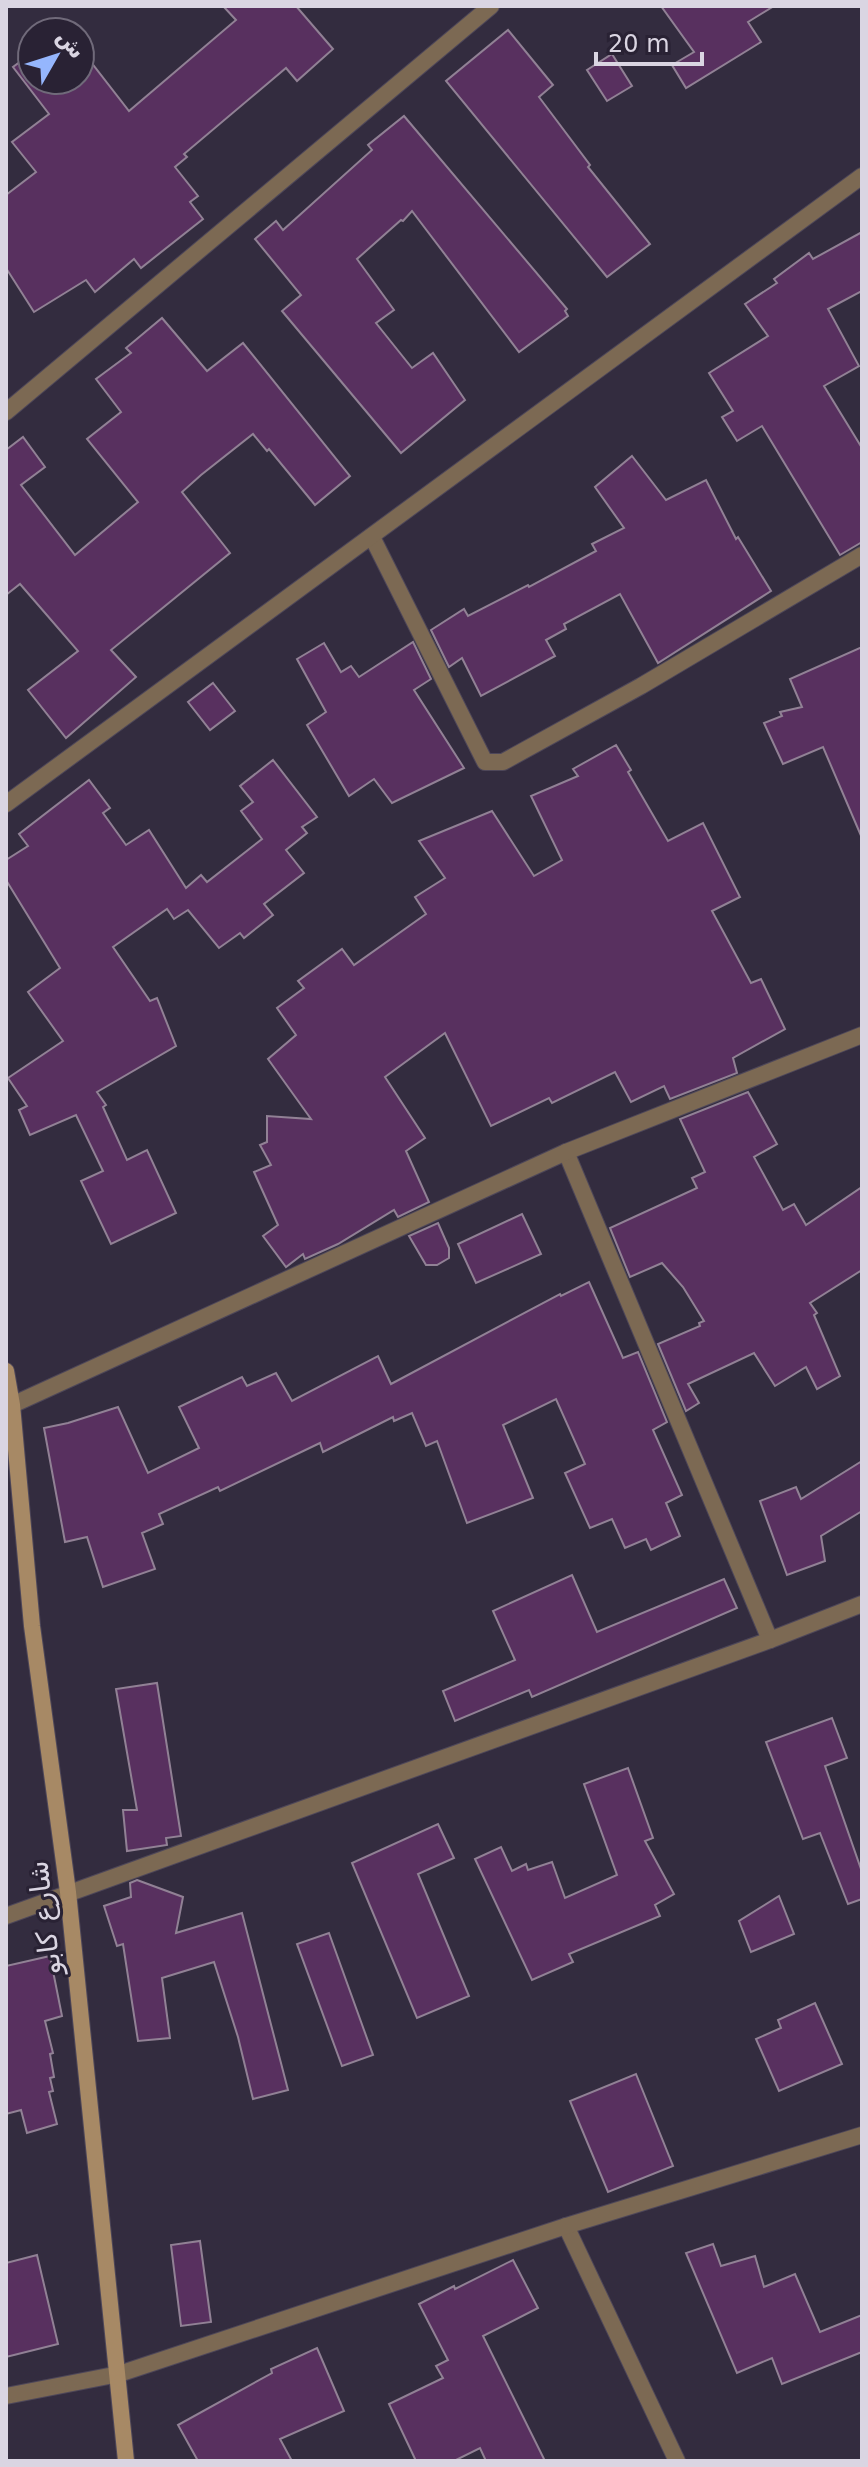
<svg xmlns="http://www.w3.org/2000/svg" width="868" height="2467" viewBox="0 0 868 2467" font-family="'DejaVu Sans',Cairo,sans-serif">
<rect width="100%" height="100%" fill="#332c3f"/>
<g fill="#58305f" stroke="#918195" stroke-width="2">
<polygon points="223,6 296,6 333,49 297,81 286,68 184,154 187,157 175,167 198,196 190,202 203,219 141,268 134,259 95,292 86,280 34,312 6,268 6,195 36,172 12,142 49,114 13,67 32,53 32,80 80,80 80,48 129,111 236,20"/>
<polygon points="661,6 774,6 748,22 761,42 686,88 672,65 694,52"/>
<polygon points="508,30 553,85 539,97 590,165 588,167 650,244 607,277 446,81"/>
<polygon points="612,54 632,86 607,101 587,70"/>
<polygon points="404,116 567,309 565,311 568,316 519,352 412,211 403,221 401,220 357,259 394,310 376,323 412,368 433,353 465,400 401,453 282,311 301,295 255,239 276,221 283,230 372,150 368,145"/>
<polygon points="862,232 862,291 828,309 859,366 824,386 862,448 862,542 840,555 762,426 737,441 722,417 733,411 709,373 768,336 745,304 777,283 774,279 809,253 813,259"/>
<polygon points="162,318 207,371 243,343 350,476 315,505 269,449 267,451 253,434 201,475 182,492 230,553 111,650 136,677 66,738 28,690 78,651 20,584 6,595 6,450 23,437 45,467 21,485 75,555 138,502 87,439 121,412 96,379 131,353 126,348"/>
<polygon points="632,456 666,500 706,480 736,539 738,537 771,591 658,663 620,594 564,624 566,629 546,640 555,656 481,696 462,658 449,667 431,630 464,609 468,616 528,585 529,587 596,551 592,544 624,528 595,487"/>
<polygon points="413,642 431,679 414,690 464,768 392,803 374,779 349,796 307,725 326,712 297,659 324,643 341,672 351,666 359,677"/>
<polygon points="862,647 862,838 823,747 783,764 764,723 782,716 780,712 802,707 790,679"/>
<polygon points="213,683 235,711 210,730 188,702"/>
<polygon points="616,745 631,770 628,772 668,841 703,823 740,897 712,911 751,983 761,979 785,1029 733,1058 737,1073 670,1099 664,1086 631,1102 615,1072 552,1103 549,1098 491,1126 445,1033 385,1077 425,1138 406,1151 429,1202 398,1217 394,1210 338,1244 305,1259 303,1254 286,1267 263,1236 278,1225 254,1172 271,1165 260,1145 267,1142 267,1116 311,1119 268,1059 296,1035 277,1008 304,988 298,981 342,949 354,965 426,914 415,897 445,878 419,841 492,811 534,876 562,860 531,796 578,776 573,769"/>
<polygon points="273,760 317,817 302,827 307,833 286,850 304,873 264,904 273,915 244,938 240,933 219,948 188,910 174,919 167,909 113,947 150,1001 157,998 176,1046 97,1092 106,1105 103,1107 127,1160 147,1150 176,1213 111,1244 81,1181 103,1171 76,1115 30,1135 19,1110 27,1106 8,1078 63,1041 28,992 60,968 6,880 6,860 28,846 19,834 89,780 110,808 103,813 126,845 149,830 186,888 201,875 207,882 262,839 241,811 253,802 240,786"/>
<polygon points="748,1092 777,1144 754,1157 783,1210 794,1204 806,1225 862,1187 862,1270 810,1303 817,1313 814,1315 840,1376 817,1389 806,1367 775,1386 754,1353 688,1384 699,1403 686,1411 658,1344 700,1326 699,1323 704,1321 683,1287 662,1263 630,1277 610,1228 697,1188 692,1178 705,1172 680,1119"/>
<polygon points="522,1214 541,1254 476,1283 458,1244"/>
<polygon points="438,1223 449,1248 449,1258 437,1265 426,1265 409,1236"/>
<polygon points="589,1282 623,1358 638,1352 667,1422 653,1430 682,1495 666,1503 680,1536 651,1550 646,1539 625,1548 612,1519 590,1528 565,1473 585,1464 556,1399 503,1425 533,1498 467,1523 437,1441 426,1446 412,1413 394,1421 393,1417 323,1452 320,1443 220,1491 218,1487 159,1514 163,1524 142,1533 155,1569 103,1587 87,1537 65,1542 44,1428 68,1423 118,1407 148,1473 199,1448 179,1407 242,1377 247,1386 276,1373 292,1401 378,1356 391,1384 560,1294 561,1296"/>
<polygon points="862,1461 862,1511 821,1536 825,1561 787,1575 760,1501 796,1487 801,1499"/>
<polygon points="572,1575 597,1632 724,1579 737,1608 532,1697 529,1690 455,1721 443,1691 515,1660 493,1611"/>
<polygon points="157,1683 181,1836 166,1838 167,1845 127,1851 123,1810 137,1810 116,1689"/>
<polygon points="832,1718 847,1758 825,1766 862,1872 862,1899 848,1904 820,1833 803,1839 766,1742"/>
<polygon points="628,1768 653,1838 645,1841 674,1894 655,1905 660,1916 569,1954 573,1962 532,1980 475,1859 501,1847 512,1871 526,1864 528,1870 552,1862 565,1898 617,1875 584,1784"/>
<polygon points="438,1824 454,1858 418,1874 469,1996 417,2018 352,1863"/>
<polygon points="137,1880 183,1897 176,1933 242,1913 288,2090 253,2099 238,2037 214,1962 162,1978 170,2038 138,2041 123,1944 117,1946 104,1906 131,1897 130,1883"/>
<polygon points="779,1896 794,1934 751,1952 739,1921"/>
<polygon points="329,1933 373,2055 342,2066 297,1944"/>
<polygon points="50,1956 62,2016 45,2021 53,2053 50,2054 54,2077 50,2078 53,2091 49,2092 57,2124 27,2133 21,2110 6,2114 6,1966"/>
<polygon points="815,2003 842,2064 779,2091 756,2039 781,2028 778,2020"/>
<polygon points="636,2074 673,2166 608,2192 570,2101"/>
<polygon points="200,2241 211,2322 181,2326 171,2245"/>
<polygon points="713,2244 721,2266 755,2256 764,2287 795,2274 820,2332 862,2315 862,2352 782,2384 772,2358 737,2373 686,2253"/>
<polygon points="37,2255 58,2344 6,2357 6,2263"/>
<polygon points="513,2260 538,2308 483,2336 545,2461 486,2461 480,2448 454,2461 416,2461 389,2404 443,2378 436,2366 448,2360 419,2304 454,2286 455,2289"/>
<polygon points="317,2348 344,2411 280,2439 292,2461 198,2461 178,2425 272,2373 271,2369"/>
</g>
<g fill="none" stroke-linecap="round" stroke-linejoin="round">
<defs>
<g id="street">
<polyline points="6,412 491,6"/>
<polyline points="372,537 485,762 503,762 641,686 862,555"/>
<polyline points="6,804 862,176"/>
<polyline points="566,1152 770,1640"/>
<polyline points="12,1405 566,1152 862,1035"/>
<polyline points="6,1916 770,1640 862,1604"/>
<polyline points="566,2226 677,2461"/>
<polyline points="6,2396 119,2374 566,2226 862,2135"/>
</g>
<polyline id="secondary" points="6,1371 12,1405 32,1626 68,1892 126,2461"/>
</defs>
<use href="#street" stroke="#4e4759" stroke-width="18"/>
<use href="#secondary" stroke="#4e4759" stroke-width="18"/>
<use href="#street" stroke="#7c6953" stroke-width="16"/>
<use href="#secondary" stroke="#a78965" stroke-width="16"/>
</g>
<g text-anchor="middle" stroke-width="6" stroke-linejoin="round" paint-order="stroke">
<g font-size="28" fill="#dad5e2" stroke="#292234">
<text transform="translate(44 1918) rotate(-97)" y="10">شارع كابو</text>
</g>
</g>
<rect width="868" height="2467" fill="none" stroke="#dad5e2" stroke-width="16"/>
<g transform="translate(56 56) rotate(51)"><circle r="38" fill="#292234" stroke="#706a7a" stroke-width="2"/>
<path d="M0-6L14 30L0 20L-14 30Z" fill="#95b6fd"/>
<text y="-12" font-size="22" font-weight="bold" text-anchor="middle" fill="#dad5e2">ش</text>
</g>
<path d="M596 52v12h106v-12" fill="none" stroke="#dad5e2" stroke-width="4"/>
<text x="608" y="52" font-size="24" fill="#dad5e2" stroke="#292234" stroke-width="6" paint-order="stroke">20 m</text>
</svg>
